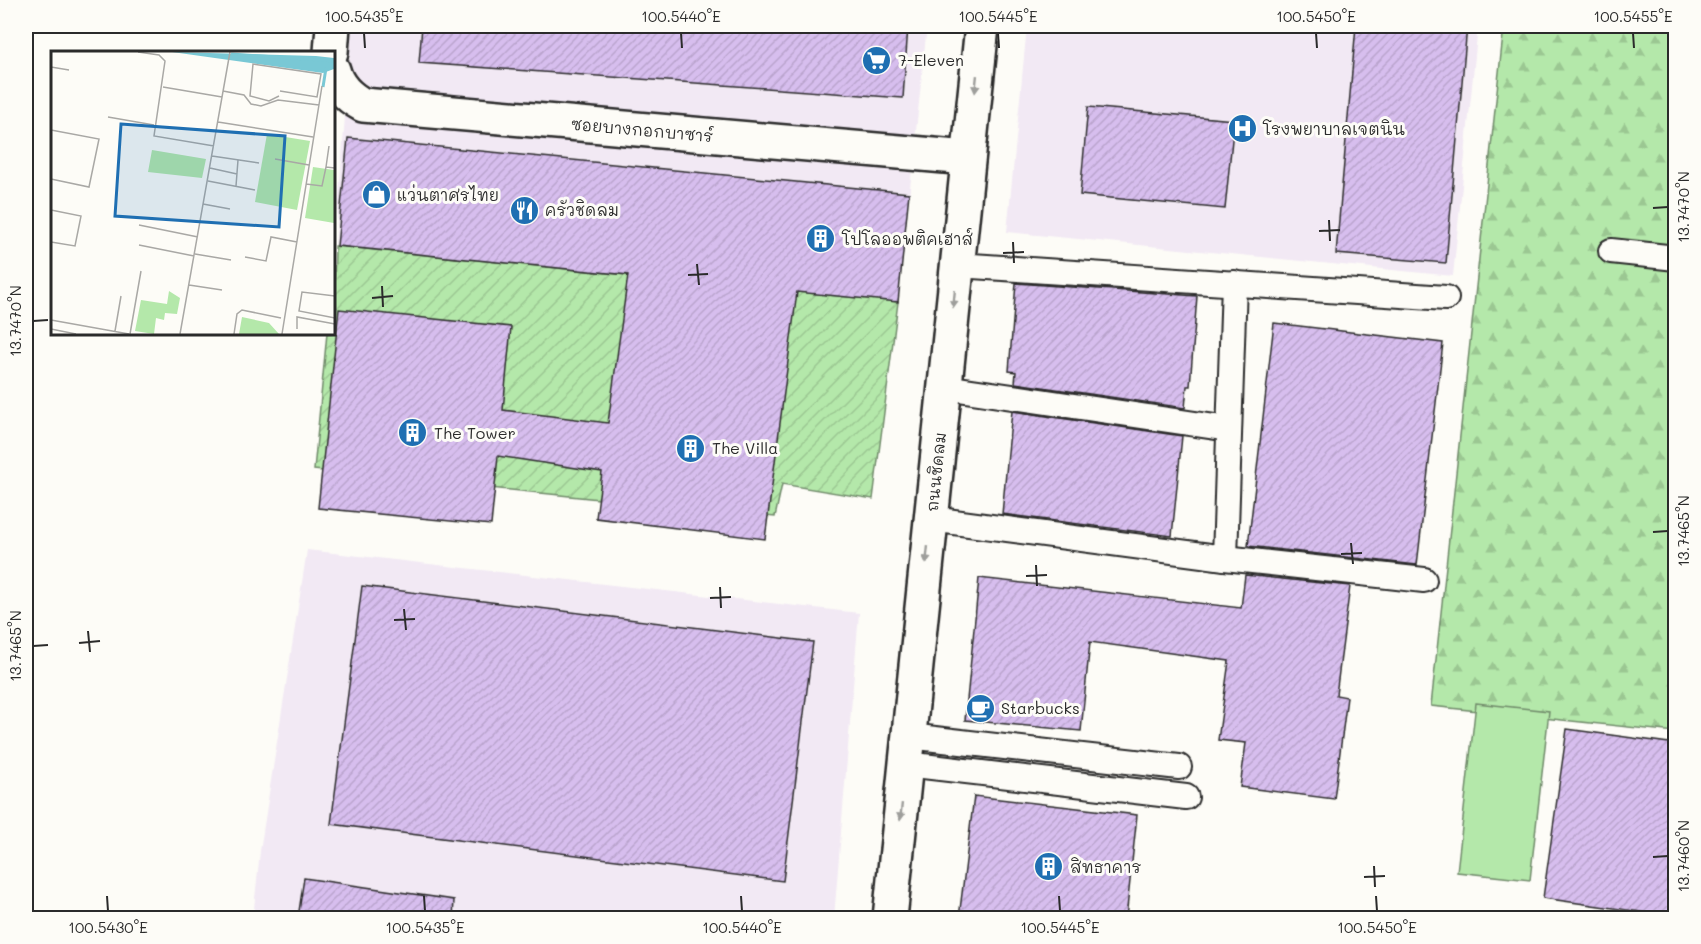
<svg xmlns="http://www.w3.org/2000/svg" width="1701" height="944" viewBox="0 0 1701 944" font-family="Mali,'Playpen Sans Thai',sans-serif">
<defs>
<pattern id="forest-firs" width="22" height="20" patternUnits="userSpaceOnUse" patternTransform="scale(1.5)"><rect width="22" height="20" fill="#b4e8aa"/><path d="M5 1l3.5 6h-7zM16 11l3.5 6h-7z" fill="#9bc792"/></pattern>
<pattern id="garden-furrows" width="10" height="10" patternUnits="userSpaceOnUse" patternTransform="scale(1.5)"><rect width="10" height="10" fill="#b4e8aa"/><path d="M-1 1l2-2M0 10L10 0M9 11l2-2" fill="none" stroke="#9bc792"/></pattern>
<pattern id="building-hatch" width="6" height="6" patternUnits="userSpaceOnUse" patternTransform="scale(1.5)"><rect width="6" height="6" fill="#d7beee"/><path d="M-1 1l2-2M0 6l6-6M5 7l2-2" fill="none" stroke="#b9a3cc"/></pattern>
</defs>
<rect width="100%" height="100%" fill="#fdfcf7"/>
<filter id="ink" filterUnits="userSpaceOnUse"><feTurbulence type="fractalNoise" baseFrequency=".0167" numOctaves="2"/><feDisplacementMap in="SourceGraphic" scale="12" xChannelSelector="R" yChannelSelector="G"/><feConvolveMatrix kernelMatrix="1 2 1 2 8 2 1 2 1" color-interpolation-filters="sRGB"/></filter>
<g filter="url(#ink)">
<g fill="#f2e9f4">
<polygon points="352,26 927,26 898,302 335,246"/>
<polygon points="1027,26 1478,26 1453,276 1007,232"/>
<polygon points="307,550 859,613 834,918 253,918 260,851"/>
</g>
<polygon fill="url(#forest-firs)" stroke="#708a6a" stroke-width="1.5" points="1504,26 1675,26 1675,732 1431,706"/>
<polygon fill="url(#garden-furrows)" stroke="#708a6a" stroke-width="1.5" points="335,246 898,302 873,499 782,484 775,517 314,470 327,333 333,333"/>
<polygon fill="#b4e8aa" stroke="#708a6a" stroke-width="1.5" points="1476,703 1549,711 1530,880 1457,872"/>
<g fill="url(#building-hatch)" stroke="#2b2b2b" stroke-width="1.5">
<polygon points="422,26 908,26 903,98 419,63"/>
<polygon points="1356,26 1467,26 1446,263 1336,254"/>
<polygon points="1088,107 1234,120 1225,209 1080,195"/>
<polygon points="348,138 909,193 898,302 797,292 765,539 596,518 602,472 498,456 491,525 318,508 339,309 511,327 503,410 608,423 628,275 337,246"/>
<polygon points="1016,283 1197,296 1190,386 1187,386 1185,408 1015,383 1016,372 1009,371"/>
<polygon points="1274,323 1443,343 1417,565 1248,546"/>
<polygon points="1012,411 1182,436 1172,536 1002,514"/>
<polygon points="1245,575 1350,586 1336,695 1347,697 1334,799 1240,787 1246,743 1218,740 1229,661 1090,642 1081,731 965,720 979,578 1241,608"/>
<polygon points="362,586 813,642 783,881 331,824"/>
<polygon points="1567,729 1676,744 1676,917 1543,898"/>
<polygon points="974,796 1137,815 1126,918 959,918"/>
<polygon points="304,878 454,900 453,918 298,918"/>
</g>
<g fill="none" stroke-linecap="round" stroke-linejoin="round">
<defs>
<g id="lane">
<polyline points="1611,251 1676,258"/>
<polyline points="957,265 1446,298"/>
<polyline points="945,387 1229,429"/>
<polyline points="931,519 1225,558 1424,580"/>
<polyline points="1225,558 1234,283"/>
<polyline points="909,736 1179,767"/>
<polyline points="906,764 1186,797"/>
</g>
<g id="street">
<polyline points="331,52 333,26"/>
<path d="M333 70C337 86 348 97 363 105L968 158"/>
</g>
<polyline id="secondary" points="890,918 982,26"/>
</defs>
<use href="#lane" stroke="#2b2b2b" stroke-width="28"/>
<use href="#street" stroke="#2b2b2b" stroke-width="38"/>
<use href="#secondary" stroke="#2b2b2b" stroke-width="38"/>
<use href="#lane" stroke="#fdfcf7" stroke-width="24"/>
<use href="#street" stroke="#fdfcf7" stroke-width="33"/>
<use href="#secondary" stroke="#fdfcf7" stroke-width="33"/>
</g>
<defs><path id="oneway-solid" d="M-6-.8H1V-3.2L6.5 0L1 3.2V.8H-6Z" transform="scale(1.5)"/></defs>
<g fill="#9e9e9b">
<use href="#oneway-solid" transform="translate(976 84) rotate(96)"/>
<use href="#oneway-solid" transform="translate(954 299) rotate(96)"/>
<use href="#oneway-solid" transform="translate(927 555) rotate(96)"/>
<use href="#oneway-solid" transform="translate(901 812) rotate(96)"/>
</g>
</g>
<path fill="none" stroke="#2b2b2b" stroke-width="2" d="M364 33 365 48M681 33 682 48M998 33 999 48M1316 33 1317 48M1633 33 1634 48M1653 208 1668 207M1329 220 1330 241M1319 231 1340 230M1013 242 1014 263M1003 253 1024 252M697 264 699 285M688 275 708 274M382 286 383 307M372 298 393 296M33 321 48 320M1653 532 1668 531M1351 543 1353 564M1341 554 1362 553M1036 565 1037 586M1026 576 1047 575M720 587 721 608M710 598 731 597M404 609 406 630M394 620 415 619M88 631 90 652M79 643 100 641M33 646 48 645M1653 857 1668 856M1374 866 1375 887M1364 877 1385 876M107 896 108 911M424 896 425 911M741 896 742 911M1059 896 1060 911M1376 896 1377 911"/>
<defs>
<symbol id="supermarket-disc" viewBox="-11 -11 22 22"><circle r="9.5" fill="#1f6fb2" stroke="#fdfcf7"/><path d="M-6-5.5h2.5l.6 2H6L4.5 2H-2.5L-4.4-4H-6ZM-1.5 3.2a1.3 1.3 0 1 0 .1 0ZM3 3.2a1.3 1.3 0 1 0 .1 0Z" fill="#fff"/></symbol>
<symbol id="hospital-disc" viewBox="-11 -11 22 22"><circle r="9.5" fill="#1f6fb2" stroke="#fdfcf7"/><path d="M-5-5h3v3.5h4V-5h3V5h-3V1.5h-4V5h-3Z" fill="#fff"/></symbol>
<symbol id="shop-disc" viewBox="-11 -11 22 22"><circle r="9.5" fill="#1f6fb2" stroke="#fdfcf7"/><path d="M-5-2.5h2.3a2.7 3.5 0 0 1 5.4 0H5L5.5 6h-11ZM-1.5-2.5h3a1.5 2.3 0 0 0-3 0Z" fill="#fff"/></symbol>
<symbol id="restaurant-disc" viewBox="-11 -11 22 22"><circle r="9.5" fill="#1f6fb2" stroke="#fdfcf7"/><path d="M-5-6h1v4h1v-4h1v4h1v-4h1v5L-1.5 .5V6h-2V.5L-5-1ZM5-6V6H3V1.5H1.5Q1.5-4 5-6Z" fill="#fff"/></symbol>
<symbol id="building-disc" viewBox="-11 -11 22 22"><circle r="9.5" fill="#1f6fb2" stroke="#fdfcf7"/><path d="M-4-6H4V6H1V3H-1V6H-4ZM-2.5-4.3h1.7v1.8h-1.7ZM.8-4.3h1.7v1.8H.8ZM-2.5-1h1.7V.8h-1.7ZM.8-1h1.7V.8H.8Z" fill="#fff"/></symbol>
<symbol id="cafe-disc" viewBox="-11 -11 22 22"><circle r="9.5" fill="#1f6fb2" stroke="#fdfcf7"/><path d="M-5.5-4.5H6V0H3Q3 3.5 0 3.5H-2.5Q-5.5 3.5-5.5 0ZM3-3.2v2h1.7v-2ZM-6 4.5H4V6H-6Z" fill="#fff"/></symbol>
</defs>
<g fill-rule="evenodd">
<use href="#supermarket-disc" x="860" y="44" width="33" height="33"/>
<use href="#hospital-disc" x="1226" y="112" width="33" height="33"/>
<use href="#shop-disc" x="360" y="178" width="33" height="33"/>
<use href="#restaurant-disc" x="508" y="194" width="33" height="33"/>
<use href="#building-disc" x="804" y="222" width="33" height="33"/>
<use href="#building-disc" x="396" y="416" width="33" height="33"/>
<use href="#building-disc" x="674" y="432" width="33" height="33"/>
<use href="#cafe-disc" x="964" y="692" width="33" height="33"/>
<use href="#building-disc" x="1032" y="850" width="33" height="33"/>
</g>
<g text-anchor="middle" stroke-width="6" stroke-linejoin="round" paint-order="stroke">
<g font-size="16" fill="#2b2b2b" stroke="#fdfcf7" text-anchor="start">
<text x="898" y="66">7-Eleven</text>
<text x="1263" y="135">โรงพยาบาลเจตนิน</text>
<text x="397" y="201">แว่นตาศรไทย</text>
<text x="545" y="216">ครัวชิดลม</text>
<text x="842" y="245">โปโลออพติคเฮาส์</text>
<text x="434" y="439">The Tower</text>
<text x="712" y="454">The Villa</text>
<text x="1001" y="714">Starbucks</text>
<text x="1070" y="873">สิทธาคาร</text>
</g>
<g font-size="16" fill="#2b2b2b" stroke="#fdfcf7">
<text transform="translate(642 130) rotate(5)" y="6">ซอยบางกอกบาซาร์</text>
<text transform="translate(936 472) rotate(-84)" y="6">ถนนชิดลม</text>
</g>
</g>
<g transform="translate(51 51)">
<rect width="284" height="284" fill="#fdfcf7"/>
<path d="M216 83 259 90 246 159 204 151Z" fill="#b4e8aa"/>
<path d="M101 99 155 108 151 127 97 121ZM262 116 283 119V172L254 167ZM118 240 129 247 126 263 114 262 113 269 105 267 103 283 84 280 90 249 116 253ZM191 266 218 272 228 283H188Z" fill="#b4e8aa"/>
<path d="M121 1 265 5 283 7V18L272 22Z" fill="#79c8d5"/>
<path fill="none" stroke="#79c8d5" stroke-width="3" d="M180 3 284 10M272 36 275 17"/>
<path fill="none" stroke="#a9a8a5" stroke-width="1.5" d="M87 1 108 4 114 10 103 85 163 95M0 16 18 19M112 36 171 46M172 40 193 44 200 53 210 55 227 49 268 54M228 45 218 50 199 45 202 13 270 23 266 46 229 40M57 66 103 74M167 71 262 86M0 79 48 88 38 136 0 128M161 105 208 112M224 108 258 114M275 116 278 95M159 117 186 123M157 130 204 139M255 133 271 135 275 116 284 117M185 135 187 109M152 153 179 158M0 159 30 165 24 195 0 191M88 174 147 186M88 194 143 205M144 203 180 209M194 206 215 210 220 186 246 191M138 234 171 239M284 245 251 241 248 260 284 267M0 269 78 283M0 278 25 283M246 278V266L284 273M64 280 70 245M79 283 90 220M129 283 179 1M183 283 186 263 191 259 230 267M231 283 271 35"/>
<path fill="#1f6fb2" fill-opacity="0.15" stroke="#1f6fb2" stroke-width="3" d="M70 73 234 85 228 176 64 165Z"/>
<rect width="284" height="284" fill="none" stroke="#2b2b2b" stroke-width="3"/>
</g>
<rect width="1701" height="944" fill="none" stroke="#fdfcf7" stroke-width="66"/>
<rect x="33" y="33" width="1635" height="878" fill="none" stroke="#2b2b2b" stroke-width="2"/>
<g font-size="15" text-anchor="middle" fill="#2b2b2b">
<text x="364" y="22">100.5435°E</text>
<text x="681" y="22">100.5440°E</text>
<text x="998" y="22">100.5445°E</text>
<text x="1316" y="22">100.5450°E</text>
<text x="1633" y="22">100.5455°E</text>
<text transform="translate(1684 207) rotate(-90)" y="5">13.7470°N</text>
<text transform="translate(16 321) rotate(-90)" y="5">13.7470°N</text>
<text transform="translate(1684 531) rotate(-90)" y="5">13.7465°N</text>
<text transform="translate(16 646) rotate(-90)" y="5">13.7465°N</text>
<text transform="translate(1684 856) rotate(-90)" y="5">13.7460°N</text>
<text x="108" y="933">100.5430°E</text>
<text x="425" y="933">100.5435°E</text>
<text x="742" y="933">100.5440°E</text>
<text x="1060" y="933">100.5445°E</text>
<text x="1377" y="933">100.5450°E</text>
</g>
</svg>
